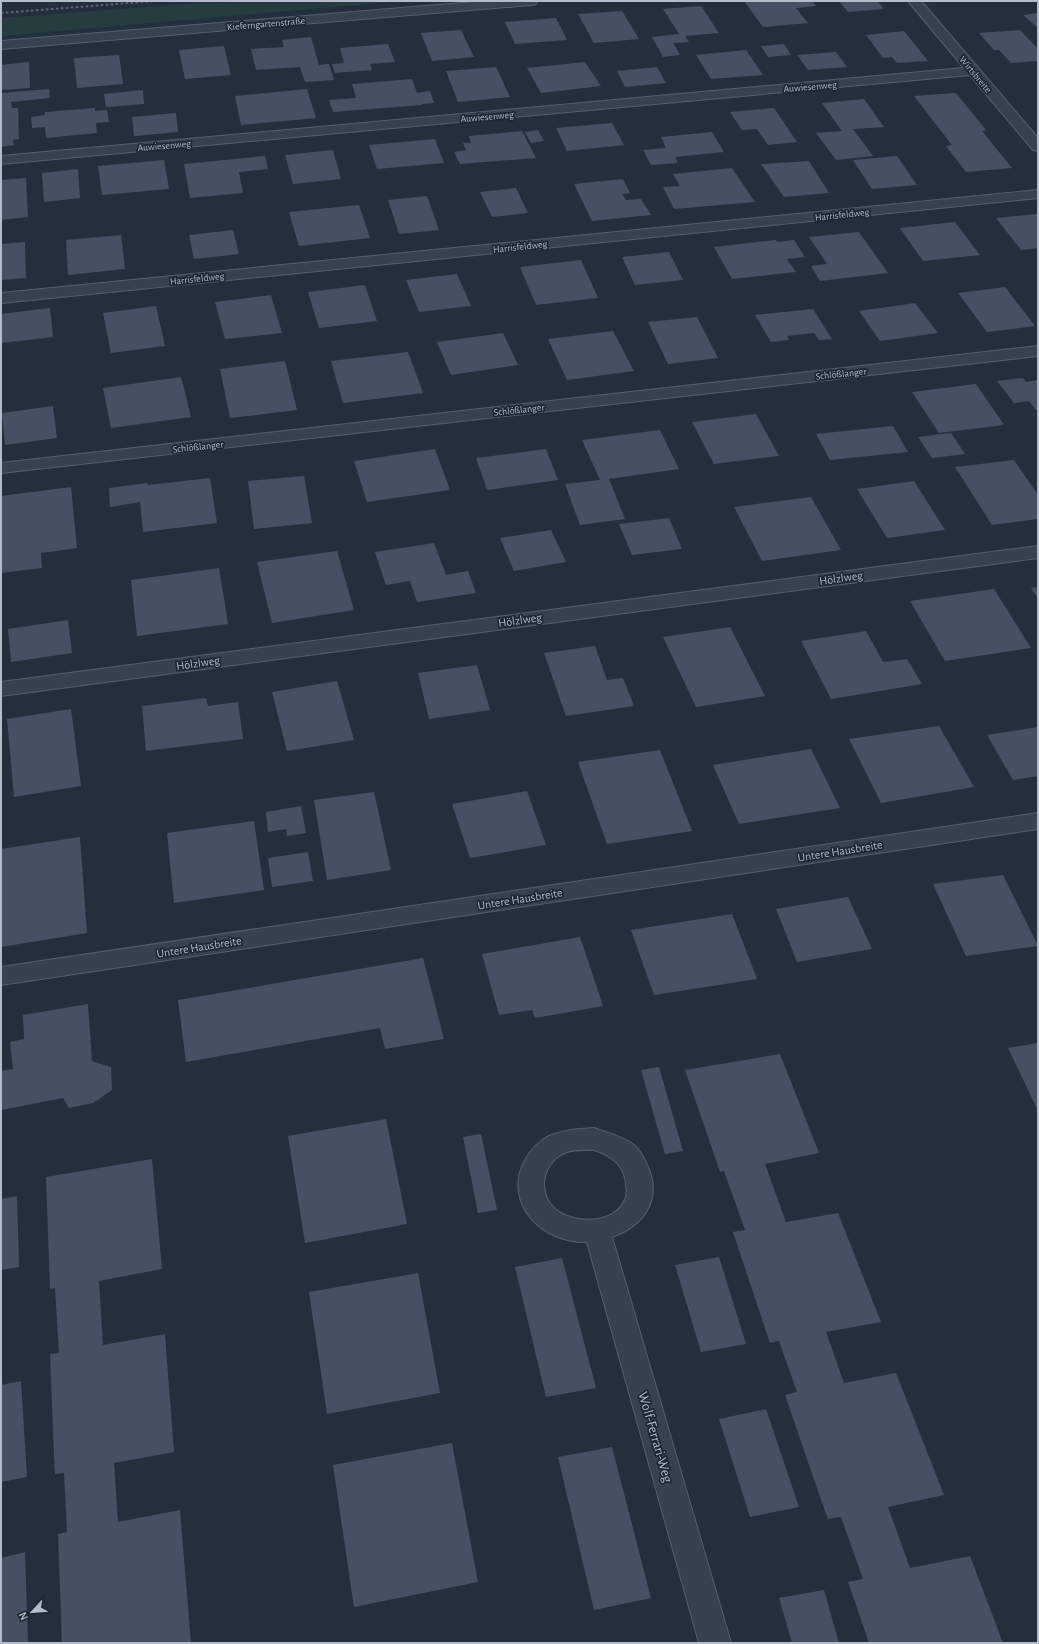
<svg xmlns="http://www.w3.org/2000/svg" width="1039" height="1644" viewBox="0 0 1039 1644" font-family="'Alegreya Sans',sans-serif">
<rect width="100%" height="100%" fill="#242f3e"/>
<polygon fill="#263c3f" points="251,1 403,1 1,36 1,18 212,2 221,3"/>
<g fill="#455162">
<polygon points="744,1 812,1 816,6 796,8 808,23 763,27"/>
<polygon points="839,1 877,1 884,9 848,12"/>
<polygon points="701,6 719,33 685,36 689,42 673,43 680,55 663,57 652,37 679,34 663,9"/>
<polygon points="622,11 639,39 594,43 578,14"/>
<polygon points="1038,13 1038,28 1023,15"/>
<polygon points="556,18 567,40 515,44 505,22"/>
<polygon points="461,30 474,57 432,61 421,33"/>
<polygon points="1020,30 1038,49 1038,61 1011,63 999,50 994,50 979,33"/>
<polygon points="904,31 928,61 897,63 892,57 883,58 866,35"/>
<polygon points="311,37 319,65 329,64 334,80 305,82 300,67 256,70 251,49 284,47 282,40"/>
<polygon points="388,44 395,62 370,64 372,70 335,73 332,64 344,63 340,48"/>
<polygon points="784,44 791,55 768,57 761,46"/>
<polygon points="224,46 231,75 185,79 179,50"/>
<polygon points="746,50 763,75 711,79 696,55"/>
<polygon points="836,52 847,67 808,70 797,55"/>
<polygon points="119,55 123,84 77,88 74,58"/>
<polygon points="29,62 30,88 1,90 1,65"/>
<polygon points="585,62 601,86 541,93 527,68"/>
<polygon points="496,67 510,97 458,102 446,71"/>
<polygon points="657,67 666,83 625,87 617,71"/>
<polygon points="412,79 417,93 430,91 434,103 421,104 422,105 333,112 329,100 356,98 352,84"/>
<polygon points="49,89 50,98 11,102 12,108 18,108 19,139 13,140 14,145 1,147 1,93"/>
<polygon points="307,89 316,118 241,125 235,96"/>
<polygon points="143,90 144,104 106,107 104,94"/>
<polygon points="956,93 986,130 982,131 1012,168 966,172 946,146 952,145 914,96"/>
<polygon points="864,99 884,127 853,129 873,156 836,160 816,133 842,131 822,103"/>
<polygon points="95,108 95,111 107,110 109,122 96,123 97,133 46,138 45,127 32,128 31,117 45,115 45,112"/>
<polygon points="774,108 797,142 768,145 757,129 742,130 730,112"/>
<polygon points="176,113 178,132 134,136 132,117"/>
<polygon points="612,123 624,145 567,151 556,128"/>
<polygon points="538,130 544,141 531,143 525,132"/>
<polygon points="522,131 536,158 460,164 454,152 466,150 463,143 471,143 469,136"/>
<polygon points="712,132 724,152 675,157 678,163 651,165 643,150 666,148 661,137"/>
<polygon points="435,139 444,163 377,169 369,145"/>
<polygon points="333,150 341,179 293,184 285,155"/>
<polygon points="265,156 268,169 239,172 243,193 190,198 184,164"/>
<polygon points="897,156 917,185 872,189 853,160"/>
<polygon points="164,160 169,189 102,195 98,166"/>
<polygon points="809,161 829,193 784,197 761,164"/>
<polygon points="732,168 755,202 674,209 663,187 680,186 673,174"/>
<polygon points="78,169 80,198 44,202 42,173"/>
<polygon points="26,178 28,217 1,220 1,180"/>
<polygon points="623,179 630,193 622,194 626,200 641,199 651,215 592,221 574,184"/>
<polygon points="516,188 528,213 492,217 480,192"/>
<polygon points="427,196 439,230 399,234 388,200"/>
<polygon points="359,205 370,238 299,246 289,212"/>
<polygon points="1038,214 1038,248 1021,250 996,218"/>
<polygon points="955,222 980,255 923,261 900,228"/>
<polygon points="233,230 239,254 194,259 189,235"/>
<polygon points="859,232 888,273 820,281 811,266 827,264 809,237"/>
<polygon points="121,235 125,269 68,275 66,240"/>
<polygon points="776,240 777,242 794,240 805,257 787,259 796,272 732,279 714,247"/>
<polygon points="25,242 26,278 1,280 1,244"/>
<polygon points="669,252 683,280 635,285 622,257"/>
<polygon points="581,260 598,298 536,305 520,267"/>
<polygon points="457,274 471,306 419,312 406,280"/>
<polygon points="365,285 377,321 319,328 308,292"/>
<polygon points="1005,287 1035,326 987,332 958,293"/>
<polygon points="271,295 282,333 225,339 215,302"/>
<polygon points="915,303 938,333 880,341 859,311"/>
<polygon points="156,306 165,346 111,353 103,313"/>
<polygon points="50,308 53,337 2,343 1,314"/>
<polygon points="813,309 832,339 819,340 814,333 787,336 789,340 771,342 755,315"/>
<polygon points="697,317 718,358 668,364 648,322"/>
<polygon points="613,331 634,371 567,380 548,339"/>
<polygon points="503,333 518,365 451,375 437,342"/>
<polygon points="408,352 423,393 343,403 331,361"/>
<polygon points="285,361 297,410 230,418 220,369"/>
<polygon points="181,377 191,417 111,428 103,388"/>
<polygon points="1023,378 1026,382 1038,380 1038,410 1036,410 1029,401 1014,403 997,381"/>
<polygon points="976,384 1004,425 939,433 912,392"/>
<polygon points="53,406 57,438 5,445 2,413"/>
<polygon points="756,414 779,456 714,464 692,422"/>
<polygon points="893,426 908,452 830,460 816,434"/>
<polygon points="660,430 679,469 609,479 625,519 580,525 565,484 600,480 582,440"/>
<polygon points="951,433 965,454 932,458 918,437"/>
<polygon points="435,449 450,490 367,502 354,461"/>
<polygon points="546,449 558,480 487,490 476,458"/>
<polygon points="1014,460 1038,495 1038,519 992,525 955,467"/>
<polygon points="304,476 312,523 254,529 248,481"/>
<polygon points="210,478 217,523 143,532 140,502 110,507 109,488 147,483 148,485"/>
<polygon points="914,481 945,530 887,538 857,489"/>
<polygon points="71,487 77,548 41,553 42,568 1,573 1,496"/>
<polygon points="811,497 841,550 762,561 734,507"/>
<polygon points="669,518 682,549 632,555 619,524"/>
<polygon points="551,530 566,562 514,571 500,538"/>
<polygon points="434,543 446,575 468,571 476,593 417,602 410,581 386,585 375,552"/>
<polygon points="337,551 354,610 272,623 257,562"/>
<polygon points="219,568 228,624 137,636 131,580"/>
<polygon points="1038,587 1038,598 1031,588"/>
<polygon points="994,589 1031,648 945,661 910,601"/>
<polygon points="68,620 72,653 11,662 8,629"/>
<polygon points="730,627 765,696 696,707 663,637"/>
<polygon points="866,631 883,662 907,659 922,684 831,699 801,641"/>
<polygon points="595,646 607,680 623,678 634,706 566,716 544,653"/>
<polygon points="477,665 490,710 429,719 418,673"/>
<polygon points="337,681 354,740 287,751 272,692"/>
<polygon points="206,698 208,706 238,702 243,739 146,751 142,706"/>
<polygon points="71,709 81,786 14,797 7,719"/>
<polygon points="939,726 974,787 881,803 849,739"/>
<polygon points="1038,727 1038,776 1013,780 987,735"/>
<polygon points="811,749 840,808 739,824 713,765"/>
<polygon points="660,750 692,831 607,844 578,762"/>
<polygon points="527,791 546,845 470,858 452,804"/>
<polygon points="374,792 391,870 327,880 314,800"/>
<polygon points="301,806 306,833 287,836 286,829 268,832 266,812"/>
<polygon points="254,821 264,890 174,903 167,833"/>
<polygon points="80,837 87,933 1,947 1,849"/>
<polygon points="308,852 313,881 272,887 268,858"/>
<polygon points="1003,875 1038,946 966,956 933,884"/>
<polygon points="848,897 872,949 797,962 776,909"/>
<polygon points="732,914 757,979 654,995 631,930"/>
<polygon points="580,937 603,1006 535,1018 532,1010 499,1015 482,954"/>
<polygon points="423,958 444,1039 385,1049 380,1028 186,1062 178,1000"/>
<polygon points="88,1004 92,1061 111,1067 112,1090 93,1103 69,1108 63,1098 1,1110 1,1071 13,1069 10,1042 24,1039 23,1015"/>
<polygon points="1038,1043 1038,1111 1008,1048"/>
<polygon points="780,1054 819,1153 765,1164 786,1222 838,1213 881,1322 826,1332 844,1383 896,1373 944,1495 888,1507 910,1568 970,1556 1003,1643 869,1643 848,1582 863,1579 841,1517 828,1519 820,1497 785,1395 797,1392 779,1341 770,1343 733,1232 745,1230 724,1171 720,1172 685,1070"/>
<polygon points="659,1067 683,1151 665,1154 641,1070"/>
<polygon points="386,1119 407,1224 305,1243 288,1136"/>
<polygon points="481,1134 497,1210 478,1213 463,1137"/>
<polygon points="152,1159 162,1269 99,1281 103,1345 165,1334 174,1452 114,1463 118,1522 180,1510 191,1643 62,1643 58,1534 67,1532 64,1473 55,1474 54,1456 50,1354 59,1353 55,1288 50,1289 46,1177"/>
<polygon points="17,1196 19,1267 1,1270 1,1199"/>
<polygon points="719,1257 746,1344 701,1352 675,1265"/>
<polygon points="562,1258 596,1388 546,1397 515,1267"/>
<polygon points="418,1273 440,1393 327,1414 309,1292"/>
<polygon points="21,1381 27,1477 1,1482 1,1385"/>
<polygon points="766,1409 799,1507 750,1517 719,1419"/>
<polygon points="452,1443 478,1582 354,1607 333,1465"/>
<polygon points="612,1447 651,1598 594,1610 558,1457"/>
<polygon points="25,1552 28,1643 1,1643 1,1558"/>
<polygon points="824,1590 839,1643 792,1643 779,1598"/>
</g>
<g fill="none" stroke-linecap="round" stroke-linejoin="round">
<defs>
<g id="street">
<polygon points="486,1 538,1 536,4 532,5 1,49 1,41"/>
<polygon points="908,1 921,1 1038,138 1038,151 1033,150 970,75 1,164 1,156 964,68"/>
<polygon points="1038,190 1038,198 1,303 1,293"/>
<polygon points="1038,346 1038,356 1,473 1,463"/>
<polygon points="1038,546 1038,558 1,696 1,682"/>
<polygon points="1038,813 1038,829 1,985 1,967"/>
<path d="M594 1128C607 1133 623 1136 634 1145 640 1150 644 1158 647 1165 663 1199 644 1226 612 1237L731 1643H699L587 1242C544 1244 503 1205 524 1162 530 1151 537 1142 549 1136 563 1130 578 1129 594 1128ZM594 1150C612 1156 625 1165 626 1185 627 1190 627 1195 625 1200 614 1225 573 1224 555 1209 536 1192 543 1160 567 1152 575 1149 585 1150 594 1150Z"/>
</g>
</defs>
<use href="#street" stroke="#565f6c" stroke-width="2"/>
<use href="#street" fill="#38414e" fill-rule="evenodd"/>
<polyline stroke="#5a6575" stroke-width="2" stroke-dasharray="2.5 2.5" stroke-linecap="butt" points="1,13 155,1"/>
</g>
<g text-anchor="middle" stroke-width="3.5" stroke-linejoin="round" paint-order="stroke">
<g font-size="10" fill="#b4bcc9" stroke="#1d2633">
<text transform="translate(266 23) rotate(-5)" y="4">Kieferngartenstraße</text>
<text transform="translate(976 74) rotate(50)" y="4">Wirtsbreite</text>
<text transform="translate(810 86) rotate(-5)" y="4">Auwiesenweg</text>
<text transform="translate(487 116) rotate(-5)" y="4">Auwiesenweg</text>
<text transform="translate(164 145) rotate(-5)" y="4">Auwiesenweg</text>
<text transform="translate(842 214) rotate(-6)" y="4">Harrisfeldweg</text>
<text transform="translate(520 246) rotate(-6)" y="4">Harrisfeldweg</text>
<text transform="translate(197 278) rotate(-6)" y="4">Harrisfeldweg</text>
<text transform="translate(841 373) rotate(-6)" y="4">Schlößlanger</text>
<text transform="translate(519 409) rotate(-6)" y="4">Schlößlanger</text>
<text transform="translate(198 446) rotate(-6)" y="4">Schlößlanger</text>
</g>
<g font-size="12" fill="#b4bcc9" stroke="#1d2633">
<text transform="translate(841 578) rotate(-8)" y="4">Hölzlweg</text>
<text transform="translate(520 620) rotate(-8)" y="4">Hölzlweg</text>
<text transform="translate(198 663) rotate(-8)" y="4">Hölzlweg</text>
<text transform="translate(840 851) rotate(-9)" y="4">Untere Hausbreite</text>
<text transform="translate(520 899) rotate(-9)" y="4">Untere Hausbreite</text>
<text transform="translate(199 947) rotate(-9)" y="4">Untere Hausbreite</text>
</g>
<g font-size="14" fill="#b4bcc9" stroke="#1d2633">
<text transform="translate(656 1437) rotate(74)" y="5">Wolf-Ferrari-Weg</text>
</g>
</g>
<rect width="1039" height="1644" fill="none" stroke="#b4bcc9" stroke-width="4"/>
<g transform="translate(32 1612) rotate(244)" stroke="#1d2633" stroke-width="3" paint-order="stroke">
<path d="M0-3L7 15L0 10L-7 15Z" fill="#b4bcc9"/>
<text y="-6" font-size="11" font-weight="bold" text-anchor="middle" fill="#b4bcc9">N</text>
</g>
</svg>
